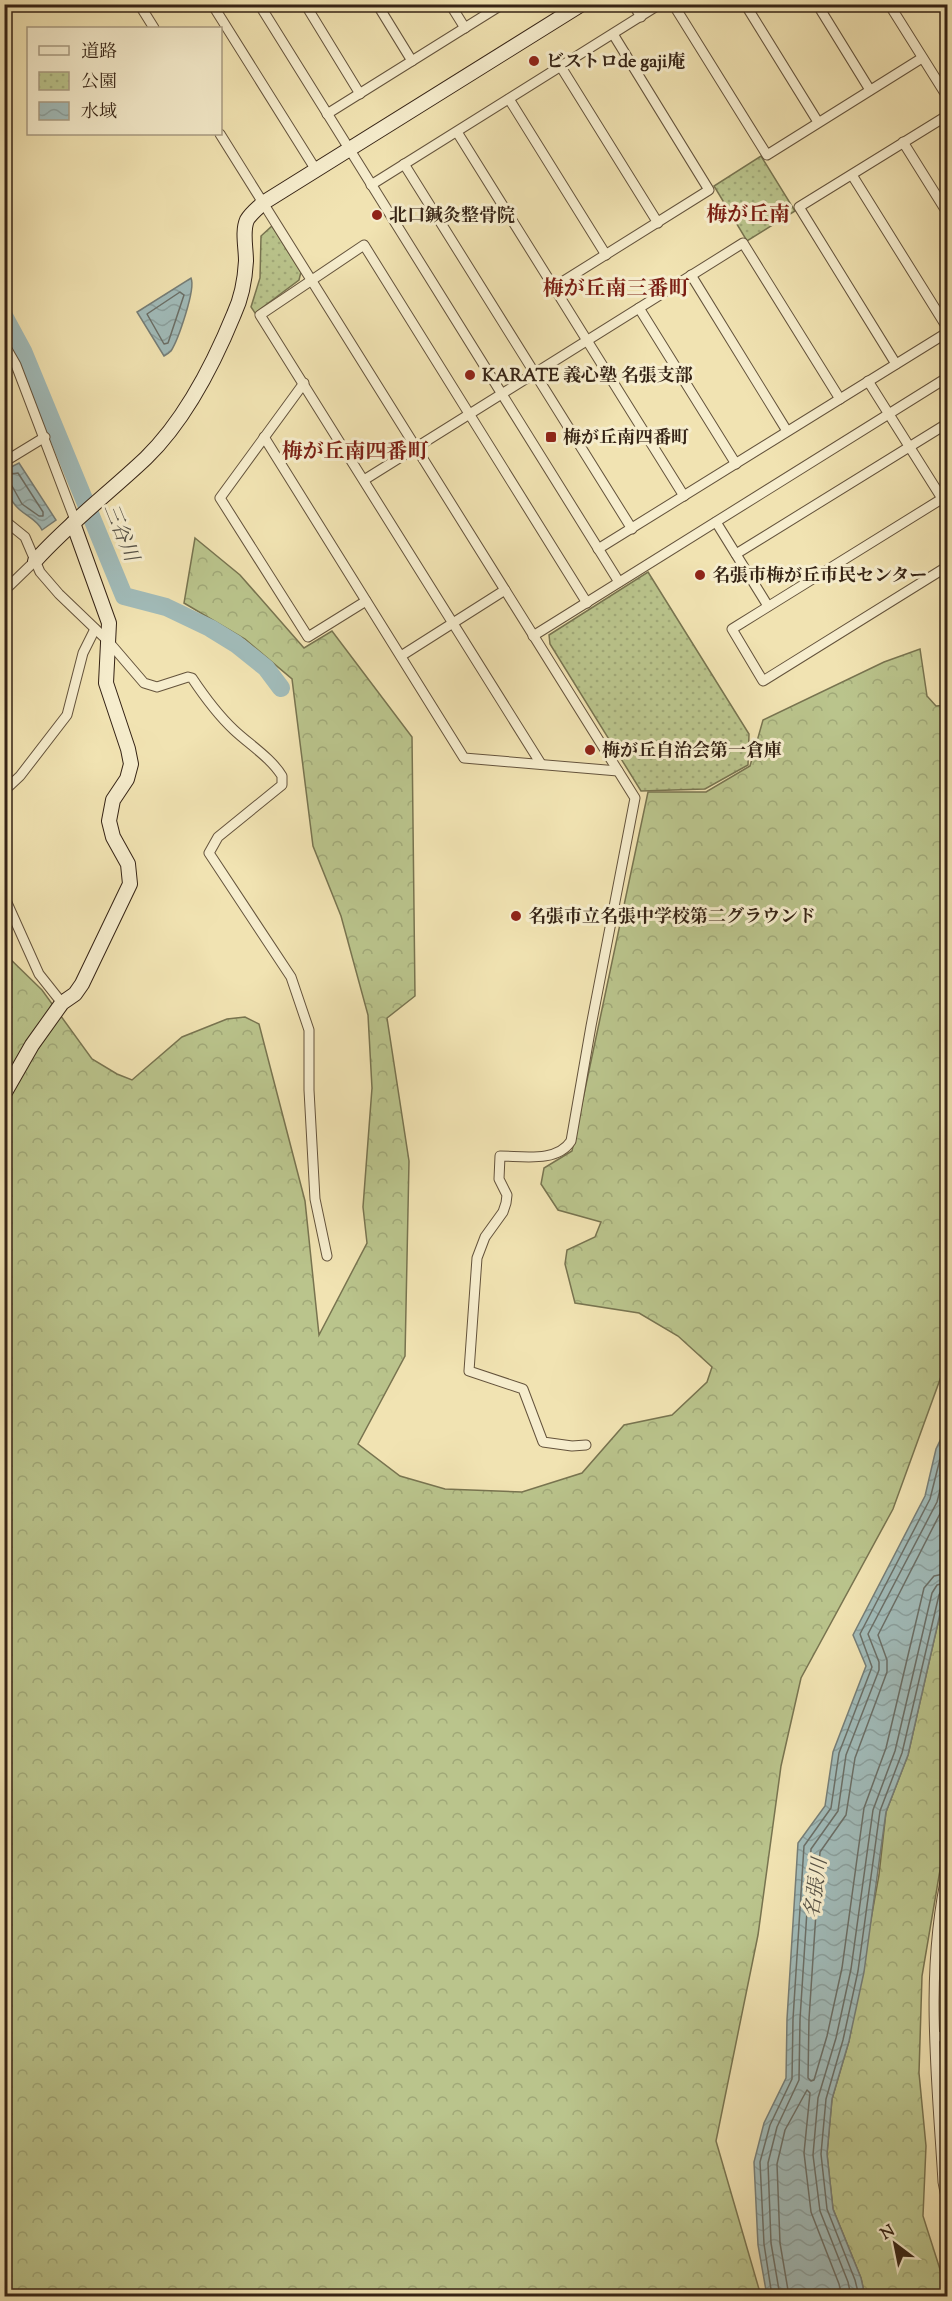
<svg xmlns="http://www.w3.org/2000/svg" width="952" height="2301" viewBox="0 0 952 2301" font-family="'Sorts Mill Goudy','Noto Serif JP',serif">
<defs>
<pattern id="forest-crowns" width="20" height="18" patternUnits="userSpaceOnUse" patternTransform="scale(1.5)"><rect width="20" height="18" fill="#bac48c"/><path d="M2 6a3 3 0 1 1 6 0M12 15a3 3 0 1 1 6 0" fill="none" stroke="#a0a878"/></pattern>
<pattern id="park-dots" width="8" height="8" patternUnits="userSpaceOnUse" patternTransform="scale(1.5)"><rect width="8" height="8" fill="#bac48c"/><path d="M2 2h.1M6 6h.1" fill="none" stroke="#a0a878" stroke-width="1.8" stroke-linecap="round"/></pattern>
<pattern id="water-waves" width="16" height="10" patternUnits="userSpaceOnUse" patternTransform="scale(1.5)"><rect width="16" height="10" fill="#a1bbb9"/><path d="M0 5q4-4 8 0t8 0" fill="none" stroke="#8ba09e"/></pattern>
</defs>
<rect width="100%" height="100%" fill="#f1e3b2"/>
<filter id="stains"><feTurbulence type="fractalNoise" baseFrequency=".00333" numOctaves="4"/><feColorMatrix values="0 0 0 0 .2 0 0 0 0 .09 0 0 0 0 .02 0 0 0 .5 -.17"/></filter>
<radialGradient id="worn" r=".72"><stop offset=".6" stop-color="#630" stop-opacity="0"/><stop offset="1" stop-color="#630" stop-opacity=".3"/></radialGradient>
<g fill="url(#forest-crowns)" stroke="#787450" stroke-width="1.5">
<polygon points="195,538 240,575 304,648 332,631 412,737 415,996 387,1018 409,1161 405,1356 358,1444 400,1476 445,1489 522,1492 582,1473 624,1425 672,1415 707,1382 712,1367 678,1336 639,1313 575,1303 565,1264 567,1250 595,1237 601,1222 558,1210 541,1184 544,1168 572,1151 648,792 706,792 750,766 763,720 884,662 920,649 927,696 936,706 948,705 947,1368 942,1374 893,1509 801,1678 781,1766 758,1935 716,2141 761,2296 5,2296 4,953 42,990 92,1059 117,1074 132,1080 182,1037 227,1019 245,1017 259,1024 305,1201 319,1335 367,1243 363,1207 372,1088 368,1015 341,916 313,846 292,679 245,639 184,603"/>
<polygon points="947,1583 947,1829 922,1976 919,2073 926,2146 923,2216 945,2285 946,2296 865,2296 861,2278 833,2209 827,2154 832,2099 849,2041 879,1875 886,1812 908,1755"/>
</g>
<g fill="url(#park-dots)" stroke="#787450" stroke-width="1.5">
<polygon points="761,156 795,211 747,241 714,186"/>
<polygon points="272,226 301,272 299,280 255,313 251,307 260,278 261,236"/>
<polygon points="648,572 749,734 748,765 705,789 641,791 550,644 549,635"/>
</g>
<g fill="url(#water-waves)" stroke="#767e77" stroke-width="1.5">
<path d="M191 278C196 289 178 340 171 351 169 353 166 355 164 356L137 312Z"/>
<path d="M19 463 56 520 42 530C37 520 28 517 20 510 8 500 4 484 5 470Z"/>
<polygon points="947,1426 947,1583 908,1755 886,1812 864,1972 849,2041 832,2099 827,2154 833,2209 861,2278 865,2296 767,2296 758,2245 754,2162 764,2123 786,2078 787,2019 798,1843 825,1806 833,1752 866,1666 853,1635 925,1496 936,1449"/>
</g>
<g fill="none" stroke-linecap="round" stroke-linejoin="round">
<g stroke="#6b6f67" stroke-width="1.5">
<polygon points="180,292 184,295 168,343 164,344 147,314"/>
<polyline points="4,475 18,473 43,512 43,516 39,516 22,504 12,486 4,483"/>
<polyline points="948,1498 878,1635 887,1660 887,1672 855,1758 846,1815 820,1852 809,2019 808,2078 811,2081 814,2080 827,2036 842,1968 864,1808 886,1748 924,1588 934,1576 948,1573"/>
<polyline points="772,2296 764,2244 760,2162 770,2125 792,2079 793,2019 804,1846 831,1808 839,1753 872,1667 860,1634 930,1499 942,1451 948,1439"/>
<polyline points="780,2296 771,2243 768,2163 777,2127 799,2080 800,2019 811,1849 838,1811 846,1755 879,1670 879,1662 868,1634 937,1502 948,1458"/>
<polyline points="789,2296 780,2243 777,2164 785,2130 807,2090 810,2093 804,2153 811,2212 839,2284 842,2296"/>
<polyline points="851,2296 848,2282 820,2211 813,2155 818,2098 836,2038 851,1969 873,1810 895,1751 932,1593 937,1585 948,1582"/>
<polyline points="859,2296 855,2280 827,2209 821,2154 826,2099 843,2040 858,1971 880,1811 902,1753 939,1595 942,1590 948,1590"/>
</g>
<polyline stroke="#a1bbb9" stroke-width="18" points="4,316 23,351 124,596 166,607 210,628 236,644 266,668 281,688"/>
<defs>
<g id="street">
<polyline points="139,4 154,28"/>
<polyline points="212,4 316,170"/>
<polyline points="259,4 619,582"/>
<polyline points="305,4 360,94"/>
<polyline points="377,4 412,61"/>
<polyline points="450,4 465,28"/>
<polyline points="633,4 641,17"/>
<polyline points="673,4 767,155 922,58"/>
<polyline points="745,4 818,122"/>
<polyline points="817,4 870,90"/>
<polyline points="889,4 948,98"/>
<polyline points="561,67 658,223"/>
<polyline points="509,99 606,255"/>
<polyline points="327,114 503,4"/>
<polyline points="457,132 684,496"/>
<path d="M220 134 635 798 591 1026 571 1141C557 1163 522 1156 500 1156L499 1179 507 1195 506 1203 503 1212 485 1237 477 1258 469 1371 523 1389 543 1442 572 1446 586 1445"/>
<polyline points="903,142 948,214"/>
<polyline points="404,164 632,529"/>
<polyline points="852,175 948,329"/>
<polyline points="371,185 660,4"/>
<polyline points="691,275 787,431"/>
<polyline points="554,287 709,190 613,34"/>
<polyline points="639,308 736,464"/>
<polyline points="4,344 16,365 75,520"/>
<polyline points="896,364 799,207 948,115"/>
<polyline points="868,381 948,508"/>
<polyline points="304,383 220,498 308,637 366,601"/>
<polyline points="264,437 464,758 618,771"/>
<polyline points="4,462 45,437"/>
<polyline points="364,480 743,243 840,399"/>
<polyline points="948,495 732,629 763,681 948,566"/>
<path d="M4 520 25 537 40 572 59 594 108 641 144 683 157 687 188 677 192 678C204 696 218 715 234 730 250 745 271 758 282 776V785L218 837 209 853 291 977 309 1030V1090L315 1199 327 1256"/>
<polyline points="716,522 768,606"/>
<polyline points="598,549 948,332"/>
<polyline points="736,554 948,423"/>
<polyline points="4,591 35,561"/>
<polyline points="533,636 948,377"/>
<polyline points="401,656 505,590"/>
<polyline points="541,764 260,315 364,245 587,603"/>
<polyline points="4,791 20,776 67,715 83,653 95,629"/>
<polyline points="4,896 39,974 62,1003"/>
<path d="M948 1868C924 1971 937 2078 943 2182L948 2207"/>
<polyline points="936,2036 948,2038"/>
</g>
<g id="secondary">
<path d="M35 561C69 523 109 493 146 458 184 421 214 363 234 314 242 297 245 279 246 261 246 248 242 231 247 220 251 213 258 208 263 203L582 4"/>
<polyline points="4,1094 32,1045 62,1003 75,994 82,984 130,884 128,864 113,837 109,821 113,800 127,779 131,764 128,749 106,683 109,623 73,523"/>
</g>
</defs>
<use href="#street" stroke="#64533c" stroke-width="11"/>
<use href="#secondary" stroke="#352315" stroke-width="16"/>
<use href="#street" stroke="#f6edcd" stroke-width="9"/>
<use href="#secondary" stroke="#f6edcd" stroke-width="14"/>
</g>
<g fill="#8f2418" stroke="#f6edcd" stroke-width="2">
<circle cx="534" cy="61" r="6"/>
<circle cx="377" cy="215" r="6"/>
<circle cx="470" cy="375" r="6"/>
<rect x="545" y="431" width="12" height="12" rx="3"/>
<circle cx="700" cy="575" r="6"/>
<circle cx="590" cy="750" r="6"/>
<circle cx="516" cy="916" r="6"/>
</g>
<g text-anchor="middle" stroke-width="6" stroke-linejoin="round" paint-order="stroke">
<g font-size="18" font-weight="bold" fill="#352315" stroke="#f6edcd" text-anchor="start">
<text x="546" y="67">ビストロde gaji庵</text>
<text x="389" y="221">北口鍼灸整骨院</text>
<text x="482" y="381">KARATE 義心塾 名張支部</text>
<text x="563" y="443">梅が丘南四番町</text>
<text x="712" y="581">名張市梅が丘市民センター</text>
<text x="602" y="756">梅が丘自治会第一倉庫</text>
<text x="528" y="922">名張市立名張中学校第二グラウンド</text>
</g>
<g font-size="20" font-style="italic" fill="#555146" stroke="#f6edcd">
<text transform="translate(122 532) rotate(68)" y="7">三谷川</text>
<text transform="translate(815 1888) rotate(-82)" y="7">名張川</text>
</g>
<g font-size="21" font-weight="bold" fill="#7a1f14" stroke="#f6edcd">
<text x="748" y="221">梅が丘南</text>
<text x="616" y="295">梅が丘南三番町</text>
<text x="355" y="458">梅が丘南四番町</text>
</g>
</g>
<rect width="952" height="2301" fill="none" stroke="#f1e3b2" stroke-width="24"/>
<rect x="6" y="6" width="940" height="2289" fill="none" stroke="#352315" stroke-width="3"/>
<rect x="12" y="12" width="928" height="2277" fill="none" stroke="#352315" stroke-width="1.5"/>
<rect x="27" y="27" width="195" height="108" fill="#f6edcd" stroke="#a99c83" stroke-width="1.5"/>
<rect x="39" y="46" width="30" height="9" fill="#f6edcd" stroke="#a99c83" stroke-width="1.5"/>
<text x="81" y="57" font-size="18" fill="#352315">道路</text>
<rect x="39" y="72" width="30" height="18" fill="url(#park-dots)" stroke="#a99c83" stroke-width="1.5"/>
<text x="81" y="87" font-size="18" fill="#352315">公園</text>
<rect x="39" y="102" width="30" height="18" fill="url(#water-waves)" stroke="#a99c83" stroke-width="1.5"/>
<text x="81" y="117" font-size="18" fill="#352315">水域</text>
<g transform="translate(895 2244) rotate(328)" stroke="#f6edcd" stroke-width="4.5" paint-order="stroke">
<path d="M0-4.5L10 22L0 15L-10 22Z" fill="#352315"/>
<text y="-9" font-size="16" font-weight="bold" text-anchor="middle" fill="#352315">N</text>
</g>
<rect width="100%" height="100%" filter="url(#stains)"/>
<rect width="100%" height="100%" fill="url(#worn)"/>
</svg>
